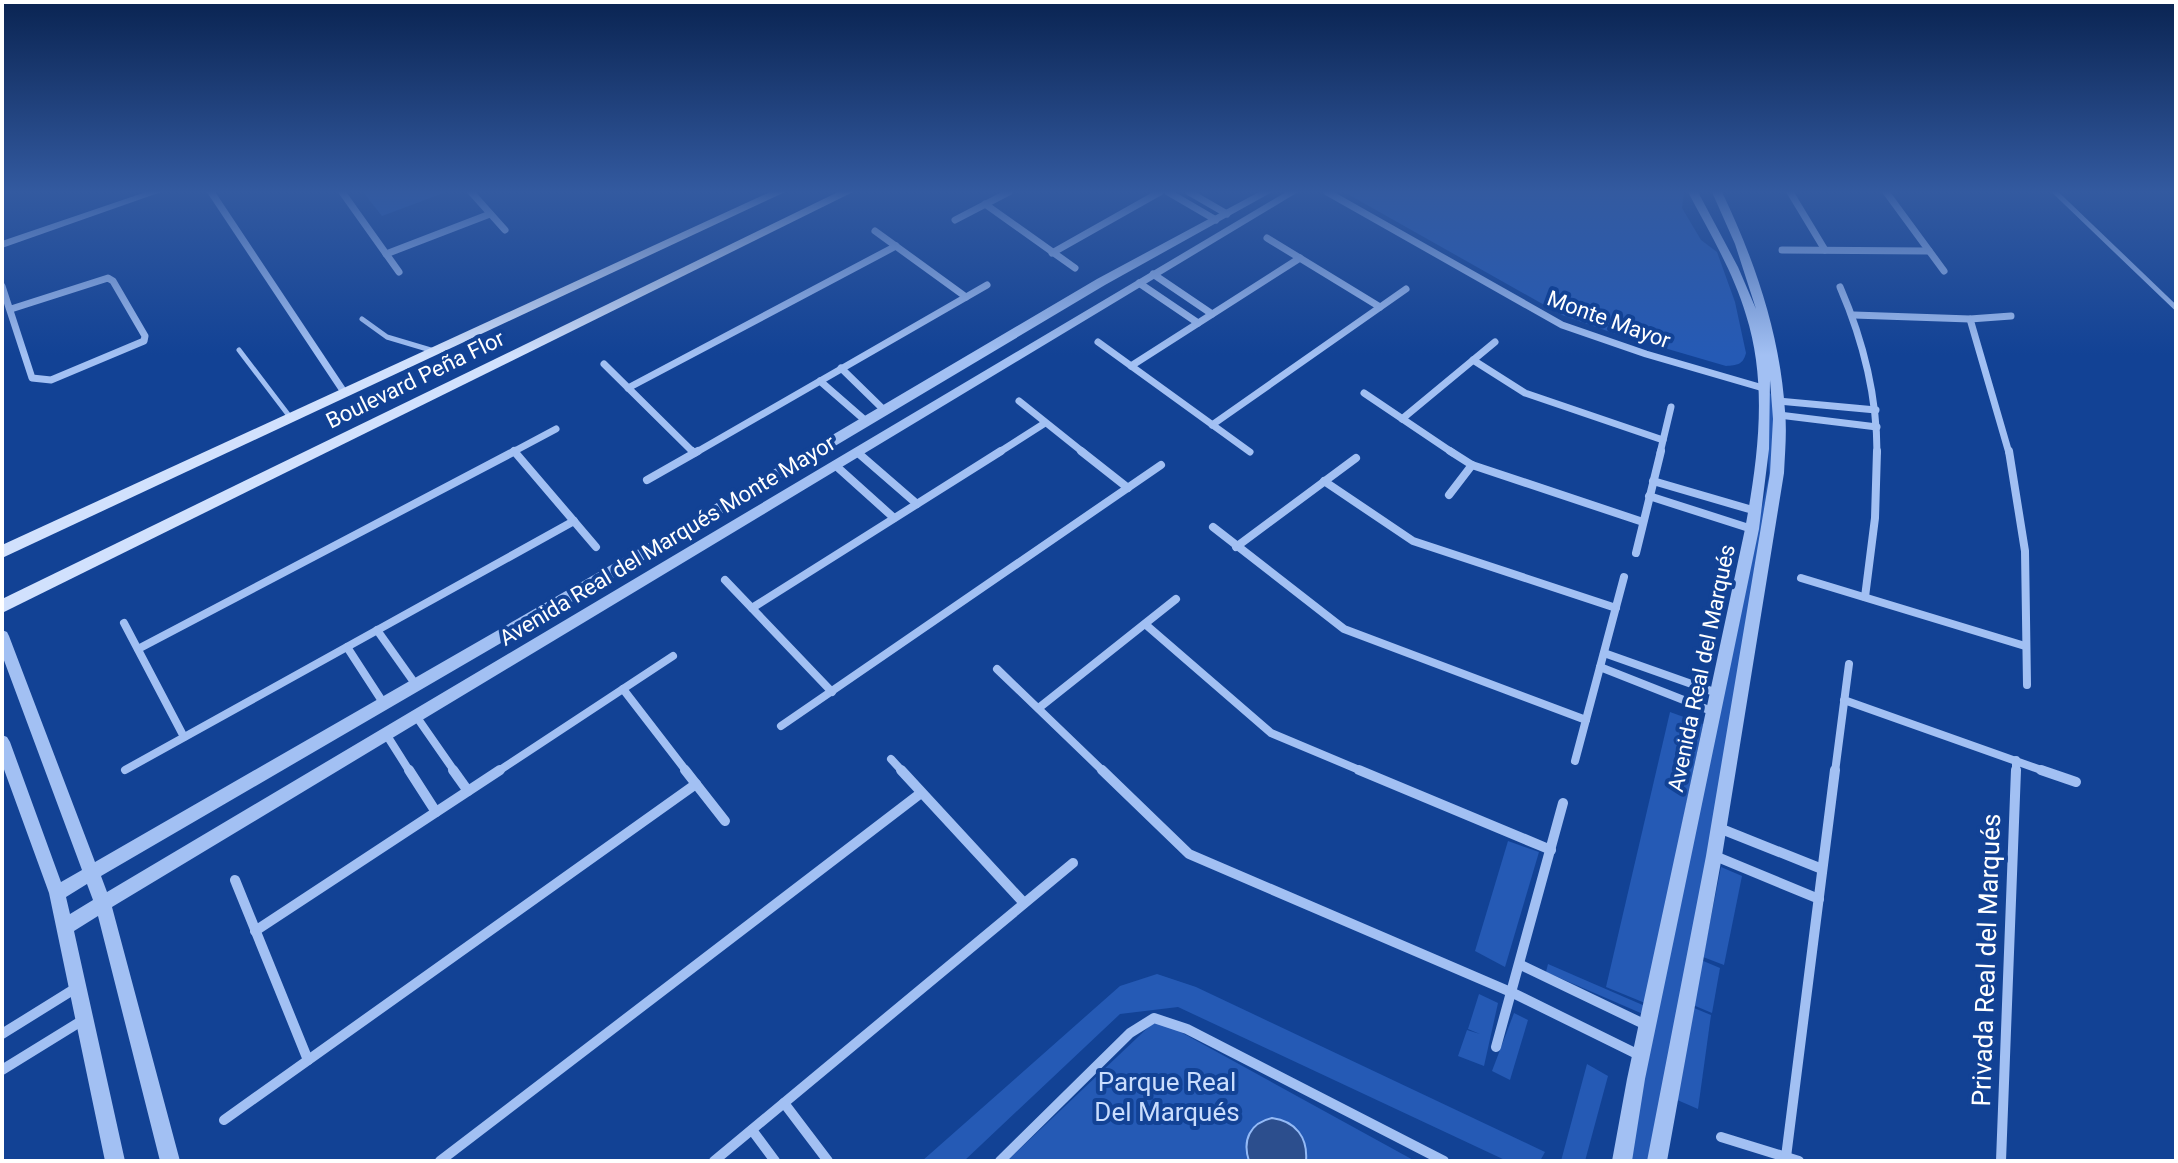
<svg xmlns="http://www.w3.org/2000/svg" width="2178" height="1163" viewBox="0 0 2178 1163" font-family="Roboto,sans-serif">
<rect width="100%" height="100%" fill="#124295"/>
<g fill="#255ab5">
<polygon points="363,192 446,192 382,216"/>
<path d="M1344 192H1684L1682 208 1701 240 1717 252 1735 302 1746 353C1743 365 1737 365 1726 366L1613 333 1562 315Z"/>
<polygon points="1766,390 1781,402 1781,472 1652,1161 1627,1161 1715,715 1769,476"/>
<polygon points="1670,712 1703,724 1645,1003 1606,987"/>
<polygon points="1508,841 1539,852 1505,967 1475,951"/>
<polygon points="1721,867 1742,876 1724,965 1703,957"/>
<polygon points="1701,960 1720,968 1712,1013 1693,1005"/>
<polygon points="1548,964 1645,1006 1643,1014 1546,972"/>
<polygon points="1157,974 1196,987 1545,1152 1540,1161 1507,1161 1178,1007 1120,1014 964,1161 922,1161 1120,986"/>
<polygon points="1479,994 1498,1003 1484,1066 1458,1056 1467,1030 1480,1034 1468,1029"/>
<polygon points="1694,1008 1711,1015 1698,1109 1675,1099"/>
<polygon points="1514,1013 1528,1020 1510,1080 1492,1071"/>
<polygon points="1157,1019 1415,1161 1007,1161"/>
<polygon points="1587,1064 1608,1076 1585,1161 1561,1161"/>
</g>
<path fill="#2c4e8d" stroke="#94baf6" stroke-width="2" d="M1272 1118C1296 1121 1308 1138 1306 1161H1249C1242 1140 1250 1123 1272 1118Z"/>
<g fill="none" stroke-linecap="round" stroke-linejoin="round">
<g stroke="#a2c0f3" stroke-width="5">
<polyline points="2055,192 2176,308"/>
<polyline points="362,319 387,337 434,351"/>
<polyline points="239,350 290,417"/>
</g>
<g stroke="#a2c0f3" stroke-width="7">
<polyline points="211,192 344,392"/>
<polyline points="342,192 399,272"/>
<polyline points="471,192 505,230"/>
<polyline points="1168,192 1216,220"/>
<polyline points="1189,192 1227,214"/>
<polyline points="1327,192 1562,325 1646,354 1763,388"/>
<polyline points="1790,192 1825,250"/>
<polyline points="1886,192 1944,271"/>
<polyline points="985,204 1075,268"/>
<polyline points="955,220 1009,192"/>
<polyline points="875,231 966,297"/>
<polyline points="1267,238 1380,307"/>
<polyline points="1782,250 1929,251"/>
<polyline points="1052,253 1160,192"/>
<polyline points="386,254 490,214"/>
<polyline points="1153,274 1212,314"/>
<polyline points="1139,283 1198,323"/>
<polyline points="2,286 32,378 51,380 144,341 145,336 113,281 108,278 11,309"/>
<path d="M1840 287C1863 340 1877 394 1877 453"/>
<polyline points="1854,315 1970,319 2011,316"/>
<polyline points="1970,319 2009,453"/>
<polyline points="1098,342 1250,452"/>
<polyline points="1473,360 1525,393 1663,440"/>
<polyline points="604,364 694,453"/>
<polyline points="1131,366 1300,258"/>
<polyline points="841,368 885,411"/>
<polyline points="820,381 867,422"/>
<polyline points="628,388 896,246"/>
<polyline points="1364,393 1453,453"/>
<polyline points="1019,401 1084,453"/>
<polyline points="1778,401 1876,410"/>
<polyline points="1779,415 1877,427"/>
<polyline points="1402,419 1495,342"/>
<polyline points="1212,425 1406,289"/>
<polyline points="511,453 556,429"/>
<polyline points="695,453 987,285"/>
<polyline points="998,453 1045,423"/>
<polyline points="1660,453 1671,407"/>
</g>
<g stroke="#a2c0f3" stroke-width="8">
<polyline points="514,451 596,547"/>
<polyline points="692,451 694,453"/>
<polyline points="1081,451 1128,488"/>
<polyline points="1450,451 1472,465 1643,522"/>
<polyline points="2009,451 2025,551 2027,685"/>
<polyline points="857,452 917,504"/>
<polyline points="835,465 894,518"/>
<polyline points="647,480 698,451"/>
<polyline points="1324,481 1413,541 1616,608"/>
<polyline points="1653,481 1756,511"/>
<polyline points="1449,495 1472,465"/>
<polyline points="1649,496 1752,529"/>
<polyline points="1213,527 1344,629 1586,720"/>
<polyline points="1236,547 1356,458"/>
<polyline points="1636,553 1661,451"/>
<polyline points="1801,578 2025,646"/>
<polyline points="725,580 832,692"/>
<polyline points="1865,597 1875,518 1877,451"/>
<polyline points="752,608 1001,451"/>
<polyline points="124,623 184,737"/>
<polyline points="1145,624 1271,733 1364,772"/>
<polyline points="377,630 416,685"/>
<polyline points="347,647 384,704"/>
<polyline points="138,649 515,451"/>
<polyline points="1604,653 1717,693"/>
<polyline points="1600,667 1714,712"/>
<polyline points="997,669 1104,772"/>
<polyline points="623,689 687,772"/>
<polyline points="1844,700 2047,772"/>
<polyline points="1040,707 1176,599"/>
<polyline points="416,716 455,772"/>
<polyline points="781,726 1161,465"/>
<polyline points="386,734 410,772"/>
<polyline points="891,759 903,772"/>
<polyline points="1575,761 1624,577"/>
<polyline points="125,770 574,521"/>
<polyline points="497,772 673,656"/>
<polyline points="1835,772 1849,664"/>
<polyline points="2016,772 2016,760"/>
</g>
<g stroke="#a2c0f3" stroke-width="10">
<polyline points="409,770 436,812"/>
<polyline points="453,770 468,791"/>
<polyline points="685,770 725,821"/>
<polyline points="901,770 1024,903"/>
<polyline points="1102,770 1189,854 1513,993 1641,1056"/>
<polyline points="1359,770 1551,850"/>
<polyline points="2041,770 2076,782"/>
<polyline points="1719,828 1822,869"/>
<polyline points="1715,856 1819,899"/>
<polyline points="235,880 308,1060"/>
<polyline points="255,931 500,770"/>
<polyline points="1521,965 1648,1026"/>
<polyline points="2,1034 76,988"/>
<polyline points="1496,1047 1563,803"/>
<polyline points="2,1070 83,1020"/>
<polyline points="784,1103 828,1161"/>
<polyline points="224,1120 696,784"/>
<polyline points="752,1130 775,1161"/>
<polyline points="1721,1137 1799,1161"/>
<polyline points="1786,1157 1835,770"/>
<polyline points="440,1161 921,793"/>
<polyline points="714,1161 1073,863"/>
<polyline points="1000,1161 1130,1033 1154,1018 1187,1029 1444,1161"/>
<polyline points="2001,1161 2016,770"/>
</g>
<g fill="#a2c0f3" fill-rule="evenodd">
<polygon points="146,192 161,192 2,248 2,241"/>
<path d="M1259 192H1272L1105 285 654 554 101 876 107 892 1286 192H1298L112 907 180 1161H160L98 916 74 931 125 1161H105L49 893 2 764V735L7 737 10 742 61 882 82 870 2 655V630L7 632 9 636 95 862 644 546 1097 279ZM87 884 93 900 70 914 66 897Z"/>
<path d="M1688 192H1698L1738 267 1756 309 1735 244 1712 192H1722C1755 261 1780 334 1785 411 1787 432 1785 452 1784 473L1722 856 1667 1161H1647L1706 856 1770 473 1773 419 1770 380 1769 449 1759 529 1645 1079 1632 1161H1612L1627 1079 1745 529C1758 459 1768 384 1746 315 1733 271 1709 232 1688 192Z"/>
</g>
<g fill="#d1e1fd" fill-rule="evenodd">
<polygon points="770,192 785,192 2,558 2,545"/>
<polygon points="838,192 853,192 2,613 2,599"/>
</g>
</g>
<linearGradient id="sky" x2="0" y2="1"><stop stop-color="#0a2452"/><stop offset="0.54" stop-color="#335aa0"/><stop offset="1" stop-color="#335aa0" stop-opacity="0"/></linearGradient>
<rect width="2178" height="355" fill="url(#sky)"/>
<g text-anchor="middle" stroke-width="8" stroke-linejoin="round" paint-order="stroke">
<g font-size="22" fill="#fff" stroke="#124295">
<text transform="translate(1609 319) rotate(20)" y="8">Monte Mayor</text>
<text transform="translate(415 379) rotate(-26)" y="8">Boulevard Peña Flor</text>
<text transform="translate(667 540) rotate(-31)" y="8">Avenida Real del Marqués Monte Mayor</text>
<text transform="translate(1701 668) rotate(-78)" y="8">Avenida Real del Marqués</text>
</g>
<g font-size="26" fill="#fff" stroke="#124295">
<text transform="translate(1986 960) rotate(-88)" y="9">Privada Real del Marqués</text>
</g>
<g font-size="26" fill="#caddfd" stroke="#124295">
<text x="1167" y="1091">Parque Real<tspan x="1167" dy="30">Del Marqués</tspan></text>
</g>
</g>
<rect width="2178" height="1163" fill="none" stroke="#ffffff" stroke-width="8"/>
</svg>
